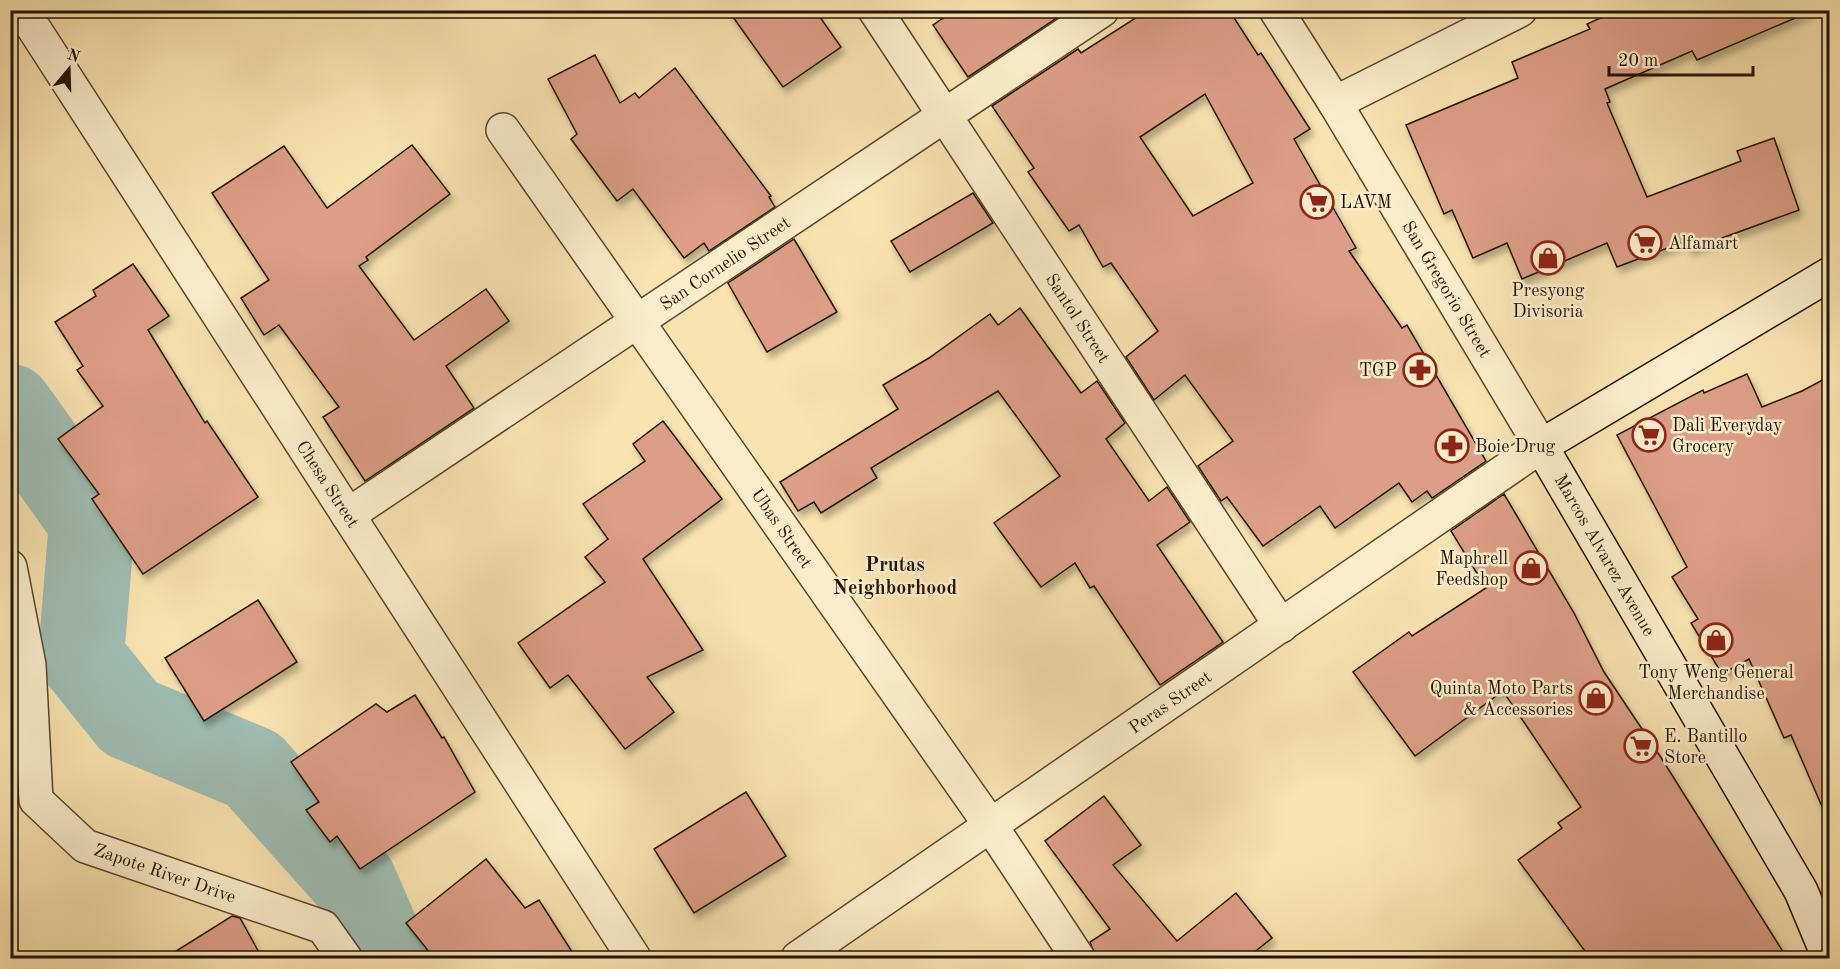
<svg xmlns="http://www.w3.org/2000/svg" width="1840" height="969" viewBox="0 0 1840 969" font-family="'Old Standard TT',serif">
<defs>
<filter id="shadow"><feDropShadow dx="3.5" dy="6" stdDeviation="3" flood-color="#0004"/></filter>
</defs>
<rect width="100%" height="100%" fill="#f9e4b1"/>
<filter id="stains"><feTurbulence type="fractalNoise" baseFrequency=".00333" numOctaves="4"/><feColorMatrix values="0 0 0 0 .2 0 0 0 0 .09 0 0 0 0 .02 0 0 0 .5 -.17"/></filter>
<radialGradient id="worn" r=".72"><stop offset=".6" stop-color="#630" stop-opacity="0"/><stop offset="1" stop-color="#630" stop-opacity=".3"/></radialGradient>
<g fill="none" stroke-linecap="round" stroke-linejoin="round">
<polyline stroke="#9fbdb3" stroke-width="86" points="10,407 92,522 81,657 130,718 253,769 354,882 387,958"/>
</g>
<g fill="#dc9e86" stroke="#221300" stroke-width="1.5" fill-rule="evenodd" filter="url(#shadow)">
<polygon points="728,10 815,10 841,47 783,87"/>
<polygon points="955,10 1052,10 1057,18 968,77 933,25"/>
<path d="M1148 10H1229L1258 55 1261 53 1310 129 1294 139 1356 248 1349 251 1402 328 1407 325 1486 461 1432 498 1427 491 1412 502 1399 483 1335 528 1320 506 1263 546 1227 497 1221 501 1198 466 1233 441 1185 375 1154 400 1126 357 1158 331 1111 263 1103 267 1079 225 1069 231 1028 172 1034 168 992 106 1078 49 1081 53ZM1205 94 1253 183 1193 216 1140 137Z"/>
<polygon points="1618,10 1814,10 1697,60 1692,51 1605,89 1610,102 1607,103 1647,197 1741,161 1737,151 1774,138 1799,210 1689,250 1686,241 1617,267 1607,243 1522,279 1507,243 1473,258 1452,210 1444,214 1406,125 1518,78 1512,62 1590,29 1587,24"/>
<polygon points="595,55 620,103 635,93 639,98 675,68 771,196 769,197 775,207 709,251 704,243 684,258 633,189 617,201 571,139 577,134 548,79"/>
<polygon points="412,145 450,194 366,257 368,260 359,266 414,340 486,289 509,321 446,366 474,408 365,481 323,417 339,407 279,325 264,335 241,298 269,280 212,193 284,146 327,208"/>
<polygon points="973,193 993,223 910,272 891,241"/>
<polygon points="794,239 837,312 767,352 728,283"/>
<polygon points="133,264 169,316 148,330 205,423 207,421 258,497 143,574 92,499 99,494 58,439 103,406 77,370 83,366 55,322 96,296 93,290"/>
<polygon points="1020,308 1081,393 1097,381 1125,423 1106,439 1149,501 1167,487 1190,522 1157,545 1223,642 1160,685 1094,586 1090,588 1075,563 1041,587 994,523 1060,476 998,391 871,468 877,478 821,513 814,502 798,511 780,482 898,409 883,385 929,358 990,314 998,325"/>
<polygon points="1747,374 1762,407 1802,391 1830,376 1830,825 1791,735 1784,738 1749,659 1722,674 1691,623 1698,619 1672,577 1687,567 1617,435 1703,390 1704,393"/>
<polygon points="663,421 722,499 643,559 703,650 647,677 674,712 625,749 568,675 550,688 518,643 605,582 585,557 608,539 583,504 645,461 633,444"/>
<polygon points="1504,494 1574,613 1604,672 1660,756 1787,958 1590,958 1518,860 1562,828 1558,823 1581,807 1503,691 1415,756 1353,672 1409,632 1412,636 1486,588 1451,531"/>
<polygon points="258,600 297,662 204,721 165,658"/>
<polygon points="415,695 442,738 444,737 475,792 360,869 337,836 330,842 306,810 319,802 291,762 376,704 387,712"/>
<polygon points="746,792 786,856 694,913 654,849"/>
<polygon points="1104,796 1141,845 1113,865 1177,941 1236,893 1272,938 1247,958 1096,958 1090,942 1110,929 1045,841"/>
<polygon points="486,859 525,908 539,900 576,958 434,958 406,923"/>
<polygon points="232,916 240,918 262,958 165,958"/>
</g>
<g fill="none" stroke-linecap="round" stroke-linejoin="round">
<defs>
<g id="minor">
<polyline points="22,10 634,958"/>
<polyline points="875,10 1281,626"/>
<polyline points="1335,103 1520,10"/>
<polyline points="503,130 991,826 1078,958"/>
<polyline points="348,515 1102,10"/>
<polyline points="10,567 29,665 36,800 85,846 323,927 345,958"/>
<polyline points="798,958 1541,446 1335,103 1276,10"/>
</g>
<polyline id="secondary" points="1829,958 1801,891 1541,446 1830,274"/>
</defs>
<use href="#minor" stroke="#58472c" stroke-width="36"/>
<use href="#secondary" stroke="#221300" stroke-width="36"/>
<use href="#minor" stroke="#fbedcc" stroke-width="33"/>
<use href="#secondary" stroke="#fbedcc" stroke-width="33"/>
</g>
<defs>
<symbol id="supermarket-ring" viewBox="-11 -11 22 22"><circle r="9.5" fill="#fbedcc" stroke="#8f2418" stroke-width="1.5"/><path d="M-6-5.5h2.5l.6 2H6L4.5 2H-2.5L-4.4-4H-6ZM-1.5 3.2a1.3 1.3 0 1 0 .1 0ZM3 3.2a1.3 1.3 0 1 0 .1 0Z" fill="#8f2418"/></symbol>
<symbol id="shop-ring" viewBox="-11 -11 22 22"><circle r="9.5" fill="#fbedcc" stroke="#8f2418" stroke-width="1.5"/><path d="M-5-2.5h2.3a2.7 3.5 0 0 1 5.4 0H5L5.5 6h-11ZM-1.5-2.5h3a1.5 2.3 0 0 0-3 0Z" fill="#8f2418"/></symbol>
<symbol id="pharmacy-ring" viewBox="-11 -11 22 22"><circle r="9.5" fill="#fbedcc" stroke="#8f2418" stroke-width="1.5"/><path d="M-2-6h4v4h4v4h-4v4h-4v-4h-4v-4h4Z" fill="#8f2418"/></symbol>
</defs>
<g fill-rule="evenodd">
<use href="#supermarket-ring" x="1298" y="183" width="38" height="38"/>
<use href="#supermarket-ring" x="1626" y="224" width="38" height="38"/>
<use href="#shop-ring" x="1529" y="239" width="38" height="38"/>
<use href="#pharmacy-ring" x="1401" y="351" width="38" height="38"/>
<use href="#supermarket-ring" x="1630" y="416" width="38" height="38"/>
<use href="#pharmacy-ring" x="1433" y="427" width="38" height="38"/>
<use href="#shop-ring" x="1512" y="549" width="38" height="38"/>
<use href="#shop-ring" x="1697" y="621" width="38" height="38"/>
<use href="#shop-ring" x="1577" y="679" width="38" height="38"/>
<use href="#supermarket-ring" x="1622" y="727" width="38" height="38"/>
</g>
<g text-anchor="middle" stroke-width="5" stroke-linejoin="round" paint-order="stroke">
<g font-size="18" fill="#221300" stroke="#fbedcc" text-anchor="start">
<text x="1340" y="208">LAVM</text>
<text x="1668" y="249">Alfamart</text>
<text x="1548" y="296" text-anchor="middle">Presyong<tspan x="1548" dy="21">Divisoria</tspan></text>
<text x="1397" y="376" text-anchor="end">TGP</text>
<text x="1672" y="431">Dali Everyday<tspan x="1672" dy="21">Grocery</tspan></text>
<text x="1475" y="452">Boie Drug</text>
<text x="1508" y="564" text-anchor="end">Maphrell<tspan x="1508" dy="21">Feedshop</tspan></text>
<text x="1716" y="678" text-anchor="middle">Tony Weng General<tspan x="1716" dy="21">Merchandise</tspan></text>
<text x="1573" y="694" text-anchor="end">Quinta Moto Parts<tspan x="1573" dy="21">&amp; Accessories</tspan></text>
<text x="1664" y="742">E. Bantillo<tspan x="1664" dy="21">Store</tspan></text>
</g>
<g font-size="18" fill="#221300" stroke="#fbedcc">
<text transform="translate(725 263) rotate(-34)" y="6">San Cornelio Street</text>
<text transform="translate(1447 289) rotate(59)" y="6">San Gregorio Street</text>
<text transform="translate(1078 318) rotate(57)" y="6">Santol Street</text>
<text transform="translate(328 484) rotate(57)" y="6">Chesa Street</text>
<text transform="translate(782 528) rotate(55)" y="6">Ubas Street</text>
<text transform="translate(1605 555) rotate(60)" y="6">Marcos Alvarez Avenue</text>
<text transform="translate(1170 702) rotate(-35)" y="6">Peras Street</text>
<text transform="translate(165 873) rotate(19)" y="6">Zapote River Drive</text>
</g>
<g font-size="20" font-weight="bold" fill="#221300" stroke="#fbedcc">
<text x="895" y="571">Prutas<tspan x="895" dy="23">Neighborhood</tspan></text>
</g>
</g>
<rect width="1840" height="969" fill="none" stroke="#f9e4b1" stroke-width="36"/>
<rect x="12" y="12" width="1816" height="945" fill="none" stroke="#221300" stroke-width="3"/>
<rect x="18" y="18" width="1804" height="933" fill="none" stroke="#221300" stroke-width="1.5"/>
<g transform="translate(69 69) rotate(19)" stroke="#fbedcc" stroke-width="4.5" paint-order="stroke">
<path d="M0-4.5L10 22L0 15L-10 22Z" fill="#221300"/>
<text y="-9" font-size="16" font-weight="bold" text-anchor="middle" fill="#221300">N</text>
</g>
<path d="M1609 66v9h144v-9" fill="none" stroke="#221300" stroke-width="3"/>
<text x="1618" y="66" font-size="18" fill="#221300" stroke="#fbedcc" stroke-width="4.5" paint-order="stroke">20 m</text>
<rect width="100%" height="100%" filter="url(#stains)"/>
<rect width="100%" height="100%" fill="url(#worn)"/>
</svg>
